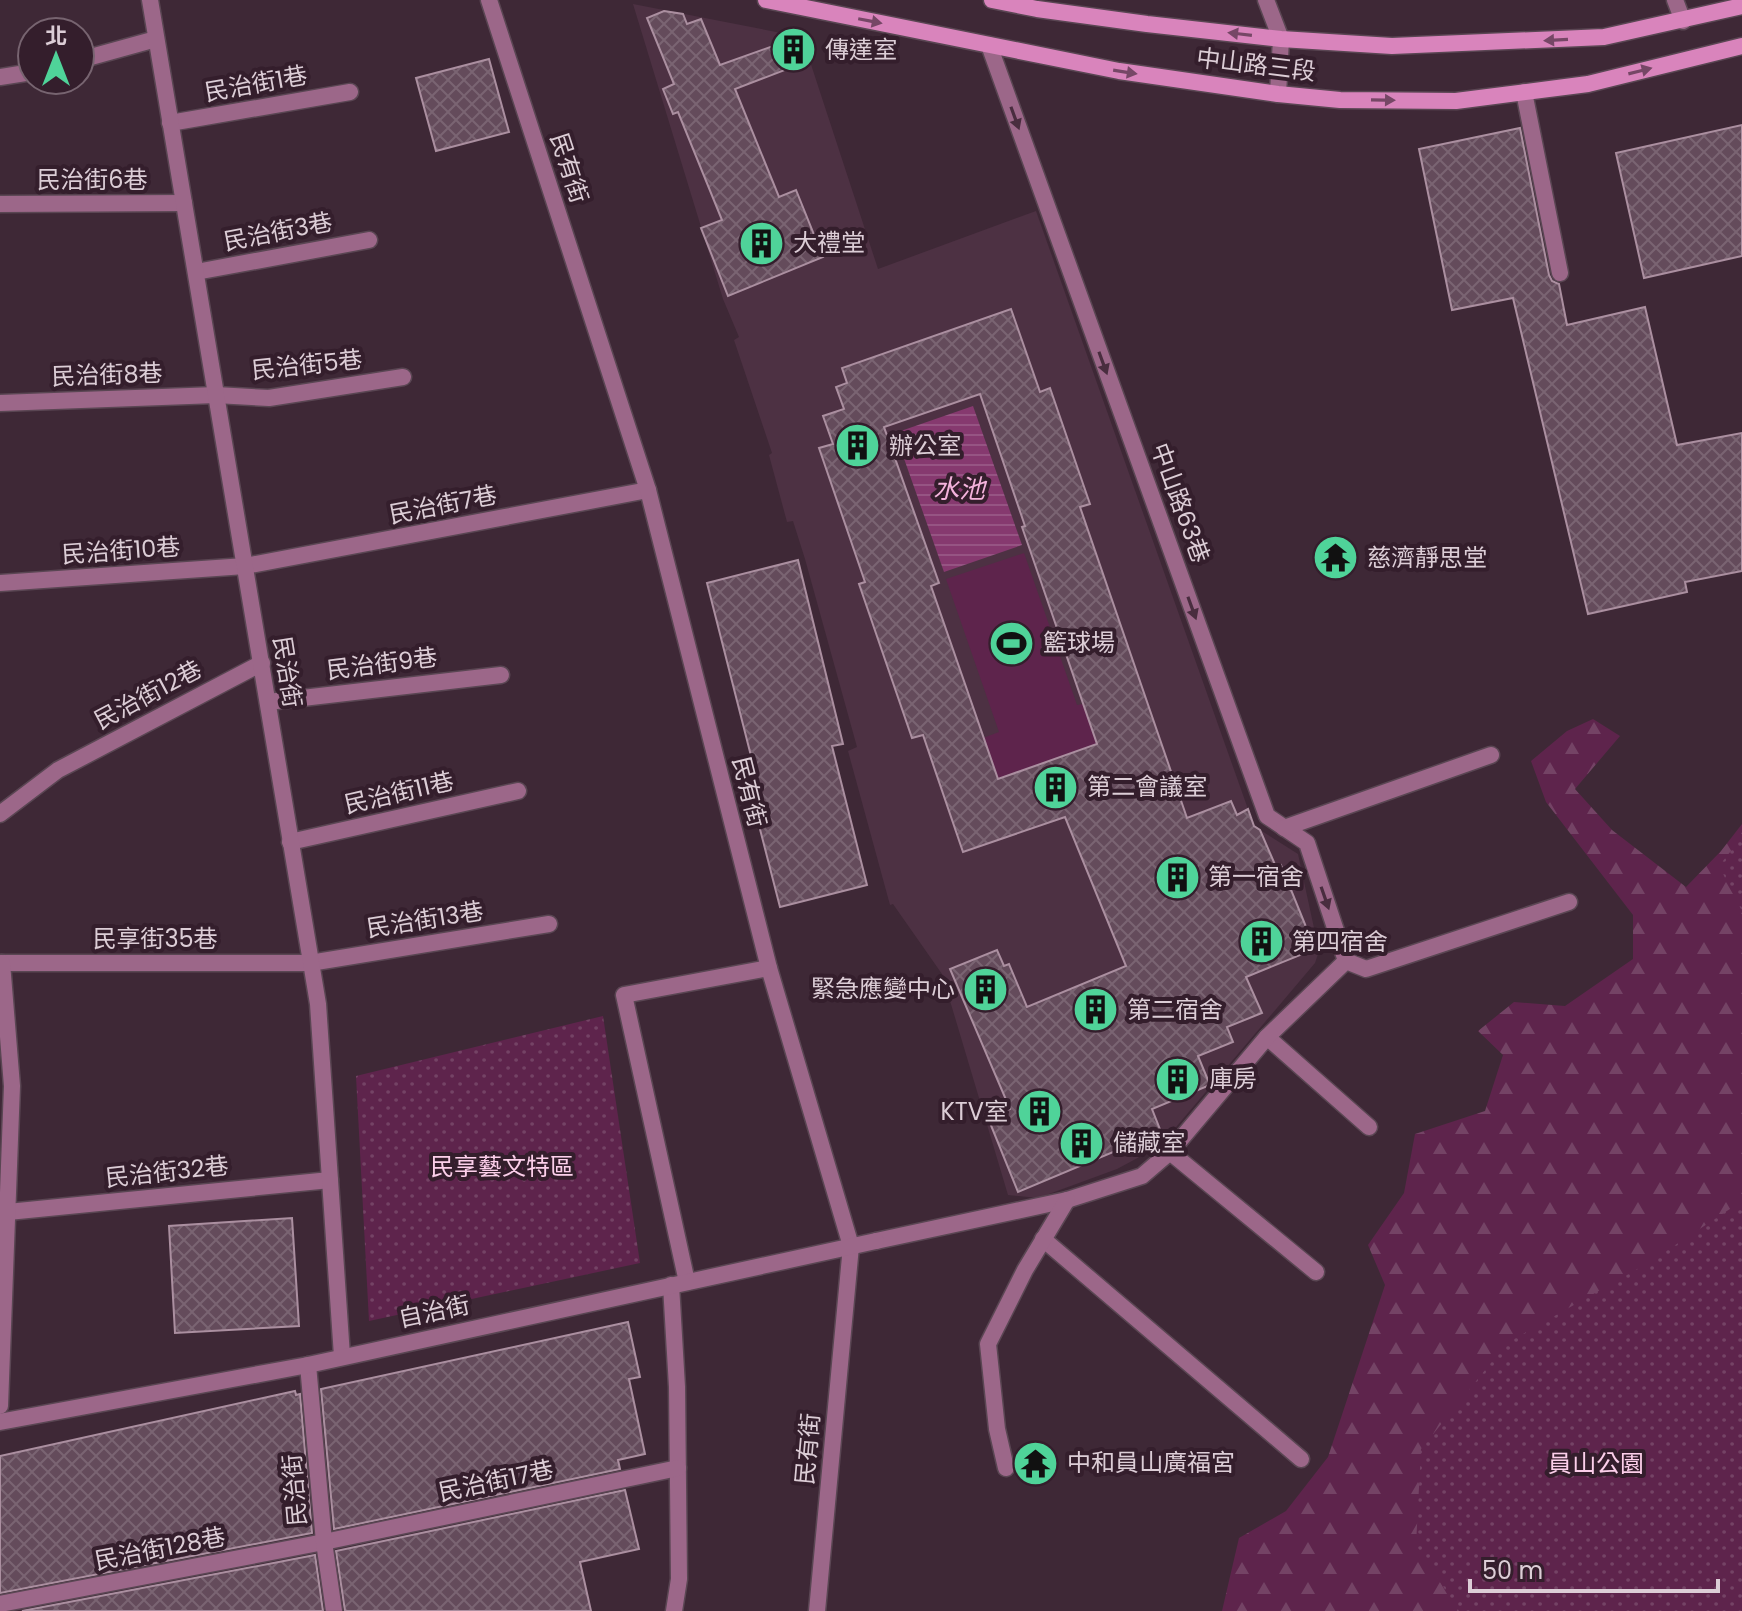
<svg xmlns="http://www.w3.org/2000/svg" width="1742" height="1611" viewBox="0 0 1742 1611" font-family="Poppins,'Noto Sans TC',sans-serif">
<defs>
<pattern id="forest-firs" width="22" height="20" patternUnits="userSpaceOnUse" patternTransform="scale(2)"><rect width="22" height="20" fill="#5e244c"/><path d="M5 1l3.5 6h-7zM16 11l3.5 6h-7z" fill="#744365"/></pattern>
<pattern id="park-dots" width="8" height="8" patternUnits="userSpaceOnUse" patternTransform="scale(2)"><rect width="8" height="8" fill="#5e244c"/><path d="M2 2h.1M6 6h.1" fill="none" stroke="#744365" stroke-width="1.8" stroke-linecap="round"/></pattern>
<pattern id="water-rules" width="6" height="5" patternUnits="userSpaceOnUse" patternTransform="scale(2)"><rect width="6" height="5" fill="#86396f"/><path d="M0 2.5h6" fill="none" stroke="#965483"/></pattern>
<pattern id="building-cross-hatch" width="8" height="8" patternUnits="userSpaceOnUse" patternTransform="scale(2)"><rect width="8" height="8" fill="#644b5b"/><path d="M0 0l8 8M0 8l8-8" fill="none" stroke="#7a6472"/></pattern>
</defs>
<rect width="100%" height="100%" fill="#3e2836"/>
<polygon fill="#4d3143" points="633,4 802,37 878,269 1036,211 1254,826 1298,854 1319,951 1315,963 1160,1146 1117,1169 1038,1198 1008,1195 942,974 893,904 890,905 848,751 857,747 805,559 793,521 787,522 769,455 772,453 734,340 739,337 723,299"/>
<polygon fill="#5e244c" points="1024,553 1077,705 1083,704 1097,744 998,779 983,738 999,732 946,579"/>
<polygon fill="url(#forest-firs)" points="1593,719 1620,736 1575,789 1612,830 1686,887 1721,851 1742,824 1742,1611 1222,1611 1239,1538 1286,1511 1328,1457 1385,1285 1368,1245 1404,1193 1415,1134 1485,1111 1503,1055 1478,1031 1514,1002 1565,1006 1633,959 1633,915 1546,802 1531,761 1567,731"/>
<g fill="url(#park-dots)">
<polygon points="1742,837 1742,911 1719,866"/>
<polygon points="603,1016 640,1263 369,1321 356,1076"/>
<polygon points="1742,1201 1742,1611 1459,1611 1416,1545 1421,1449 1507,1343 1648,1263"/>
</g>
<polygon fill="url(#water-rules)" points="973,406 1022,545 944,572 895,433"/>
<g fill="url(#building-cross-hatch)" stroke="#ab8fa0" stroke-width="2" fill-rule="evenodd">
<polygon points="664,11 683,14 687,24 701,19 720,65 801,36 811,60 735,89 779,197 796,190 823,257 728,296 701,228 722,220 678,112 673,114 663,89 674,84 647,18"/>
<polygon points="489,59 509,132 436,151 416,78"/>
<polygon points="1742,125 1742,256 1644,278 1616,153"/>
<polygon points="1520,128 1549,275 1552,281 1559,284 1567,325 1645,307 1677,445 1742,433 1742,571 1685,582 1687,592 1588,614 1513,298 1452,310 1419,149"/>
<path d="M1011 309 1040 392 1050 388 1090 504 1080 507 1187 818 1231 801 1237 815 1248 809 1254 826 1260 830 1276 867 1281 865 1315 949 1246 977 1262 1013 1227 1027 1233 1042 1198 1056 1210 1085 1152 1109 1161 1132 1018 1192 988 1118 1010 1109 950 969 997 950 1004 966 1009 964 1027 1007 1126 966 1065 817 963 852 923 735 912 738 859 584 865 582 819 448 833 444 823 416 844 409 836 387 847 383 842 368ZM980 394 1025 526 1022 527 1097 744 998 779 931 586 939 583 884 427Z"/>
<polygon points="798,560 843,744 832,746 867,885 780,907 754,806 763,803 707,583"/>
<polygon points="292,1218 299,1326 175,1333 169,1226"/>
<polygon points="628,1322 640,1377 629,1379 645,1454 618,1460 620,1469 334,1529 321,1389"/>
<polygon points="295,1391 296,1395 300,1394 312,1533 0,1593 0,1456"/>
<polygon points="625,1490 639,1549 580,1562 591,1611 345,1611 336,1551"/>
<polygon points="315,1555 323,1611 22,1611"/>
</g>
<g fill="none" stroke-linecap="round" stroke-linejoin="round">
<defs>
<g id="service">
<polyline points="1675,0 1683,21"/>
<polyline points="989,45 1267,816 1307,843 1346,961"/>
<polyline points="80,60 156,39"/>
<polyline points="0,77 32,72"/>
<polyline points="170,123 350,92"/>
<polyline points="0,204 184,203"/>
<polyline points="196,272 369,240"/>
<polyline points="0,403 216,395 269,398 403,377"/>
<polyline points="0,583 245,566 648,490"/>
<polyline points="268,702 501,675"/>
<polyline points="0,814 58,770 262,663"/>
<polyline points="1284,828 1491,755"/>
<polyline points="290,842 518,791"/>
<polyline points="0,963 310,963 549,924"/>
<polyline points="1267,1037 1369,1127"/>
<polyline points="1170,1152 1316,1272"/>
<polyline points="8,1212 330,1180"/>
<polyline points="1043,1239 1301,1459"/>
<polyline points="876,1241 1067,1200 1142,1176 1170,1152 1267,1037 1346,961 1366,969 1569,902"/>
<polyline points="687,1282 624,995 769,968"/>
<polyline points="671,1285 677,1387 679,1579 674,1611"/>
<polyline points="1006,1468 997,1429 988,1344 1025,1270 1067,1200"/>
<polyline points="0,1604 324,1542 678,1468"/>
</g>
<g id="minor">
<polyline points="150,0 318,1004 342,1356"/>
<polyline points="489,0 648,490 769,968 851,1246 817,1611"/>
<polyline points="1266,0 1281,39 1278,94"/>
<polyline points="1524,92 1560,273"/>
<polyline points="308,1365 324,1542 334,1611"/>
<polyline points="0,1406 12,1086 2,963"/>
<polyline points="0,1422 308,1365 876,1241"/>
</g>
<g id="secondary">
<polyline points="766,0 1119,71 1278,94 1340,100 1456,101 1588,84 1742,46"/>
<polyline points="992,0 1037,9 1147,24 1281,39 1392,46 1604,37 1742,6"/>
</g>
</defs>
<use href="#service" stroke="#5a4653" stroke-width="19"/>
<use href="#minor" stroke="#5a4653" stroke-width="19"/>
<use href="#secondary" stroke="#5a4653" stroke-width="19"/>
<use href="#service" stroke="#9c6789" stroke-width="16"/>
<use href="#minor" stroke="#9c6789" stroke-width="16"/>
<use href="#secondary" stroke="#d984bc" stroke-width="16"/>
</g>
<defs><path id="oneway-solid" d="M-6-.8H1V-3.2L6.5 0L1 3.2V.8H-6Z" transform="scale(2)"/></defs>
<g fill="#764766">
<use href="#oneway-solid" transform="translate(870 21) rotate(11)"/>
<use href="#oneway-solid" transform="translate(1240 34) rotate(-173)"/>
<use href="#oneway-solid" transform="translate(1556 40) rotate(177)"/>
<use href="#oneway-solid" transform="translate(1640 71) rotate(-14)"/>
<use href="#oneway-solid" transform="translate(1125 72) rotate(9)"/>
<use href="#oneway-solid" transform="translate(1383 100) rotate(1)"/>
</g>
<g fill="#492d3f">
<use href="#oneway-solid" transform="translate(1015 118) rotate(70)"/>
<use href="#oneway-solid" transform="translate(1103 363) rotate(70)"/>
<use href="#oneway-solid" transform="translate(1192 608) rotate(70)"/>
<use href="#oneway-solid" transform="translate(1325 898) rotate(71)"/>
</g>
<defs>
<symbol id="building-disc" viewBox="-11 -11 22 22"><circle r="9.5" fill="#4fd399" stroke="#341e2c"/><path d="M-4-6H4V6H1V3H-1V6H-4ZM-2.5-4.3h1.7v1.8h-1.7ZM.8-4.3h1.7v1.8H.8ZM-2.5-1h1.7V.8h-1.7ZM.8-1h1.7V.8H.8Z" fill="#111"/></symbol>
<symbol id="temple-disc" viewBox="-11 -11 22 22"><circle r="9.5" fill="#4fd399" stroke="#341e2c"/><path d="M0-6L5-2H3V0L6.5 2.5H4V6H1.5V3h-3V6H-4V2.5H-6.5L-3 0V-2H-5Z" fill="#111"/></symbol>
<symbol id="stadium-disc" viewBox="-11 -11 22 22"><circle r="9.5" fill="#4fd399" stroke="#341e2c"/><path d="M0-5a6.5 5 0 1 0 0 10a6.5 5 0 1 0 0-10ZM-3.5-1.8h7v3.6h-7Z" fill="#111"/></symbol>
</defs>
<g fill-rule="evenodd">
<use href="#building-disc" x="768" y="24" width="51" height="51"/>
<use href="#building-disc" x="736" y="218" width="51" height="51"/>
<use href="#building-disc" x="832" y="420" width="51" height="51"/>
<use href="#temple-disc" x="1310" y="532" width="51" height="51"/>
<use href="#stadium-disc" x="986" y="618" width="51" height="51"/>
<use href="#building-disc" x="1030" y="762" width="51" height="51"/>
<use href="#building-disc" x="1152" y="852" width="51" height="51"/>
<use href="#building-disc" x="1236" y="916" width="51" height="51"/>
<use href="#building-disc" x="960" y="964" width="51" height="51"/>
<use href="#building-disc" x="1070" y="984" width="51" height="51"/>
<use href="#building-disc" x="1152" y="1054" width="51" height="51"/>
<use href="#building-disc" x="1014" y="1086" width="51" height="51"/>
<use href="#building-disc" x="1056" y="1118" width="51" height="51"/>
<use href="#temple-disc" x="1010" y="1438" width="51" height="51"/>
</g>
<g text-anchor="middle" stroke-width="8" stroke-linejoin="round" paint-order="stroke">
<g font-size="24" fill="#dccdd6" stroke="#341e2c" text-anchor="start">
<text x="825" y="58">傳達室</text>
<text x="793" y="251">大禮堂</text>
<text x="889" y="454">辦公室</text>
<text x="1367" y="566">慈濟靜思堂</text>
<text x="1043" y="651">籃球場</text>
<text x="1087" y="795">第二會議室</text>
<text x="1208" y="885">第一宿舍</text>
<text x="1292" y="950">第四宿舍</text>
<text x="955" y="997" text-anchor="end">緊急應變中心</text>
<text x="1127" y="1018">第二宿舍</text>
<text x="1209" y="1087">庫房</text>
<text x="1008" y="1120" text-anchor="end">KTV室</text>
<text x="1113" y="1151">儲藏室</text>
<text x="1067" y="1471">中和員山廣福宮</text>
</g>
<g font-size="24" fill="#dccdd6" stroke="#341e2c">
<text transform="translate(1256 65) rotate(7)" y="8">中山路三段</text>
<text transform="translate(256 84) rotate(-10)" y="8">民治街1巷</text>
<text transform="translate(569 168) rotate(72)" y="8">民有街</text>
<text x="92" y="188">民治街6巷</text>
<text transform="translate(278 232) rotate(-11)" y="8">民治街3巷</text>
<text transform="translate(307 365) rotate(-6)" y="8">民治街5巷</text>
<text transform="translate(107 375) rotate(-2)" y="8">民治街8巷</text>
<text transform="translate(1180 503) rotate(70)" y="8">中山路63巷</text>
<text transform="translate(443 505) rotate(-11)" y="8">民治街7巷</text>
<text transform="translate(121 551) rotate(-4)" y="8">民治街10巷</text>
<text transform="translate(382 664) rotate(-7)" y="8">民治街9巷</text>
<text transform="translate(287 672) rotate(81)" y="8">民治街</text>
<text transform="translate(148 695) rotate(-28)" y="8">民治街12巷</text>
<text transform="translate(749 792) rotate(76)" y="8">民有街</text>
<text transform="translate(399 793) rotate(-13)" y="8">民治街11巷</text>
<text transform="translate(425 920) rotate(-9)" y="8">民治街13巷</text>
<text x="155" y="947">民享街35巷</text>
<text transform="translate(167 1172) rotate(-6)" y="8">民治街32巷</text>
<text transform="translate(434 1312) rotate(-12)" y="8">自治街</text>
<text transform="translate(808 1449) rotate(-85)" y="8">民有街</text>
<text transform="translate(496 1481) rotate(-12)" y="8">民治街17巷</text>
<text transform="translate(295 1490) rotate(-95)" y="8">民治街</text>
<text transform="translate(160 1549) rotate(-11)" y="8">民治街128巷</text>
</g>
<g font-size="24" fill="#fccfea" stroke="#341e2c">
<text x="502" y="1175">民享藝文特區</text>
<text x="1596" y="1472">員山公園</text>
</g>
<g font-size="26" font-style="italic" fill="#f4b3dc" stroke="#341e2c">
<text x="959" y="498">水池</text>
</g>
</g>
<g transform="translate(56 56)"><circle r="38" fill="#341e2c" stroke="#776470" stroke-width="2"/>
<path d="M0-6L14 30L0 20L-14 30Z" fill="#4fd399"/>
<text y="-12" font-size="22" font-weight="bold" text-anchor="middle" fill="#dccdd6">北</text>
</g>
<path d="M1470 1579v12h248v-12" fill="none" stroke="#dccdd6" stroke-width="4"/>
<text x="1482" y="1579" font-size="24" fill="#dccdd6" stroke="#341e2c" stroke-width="6" paint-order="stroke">50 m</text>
</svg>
